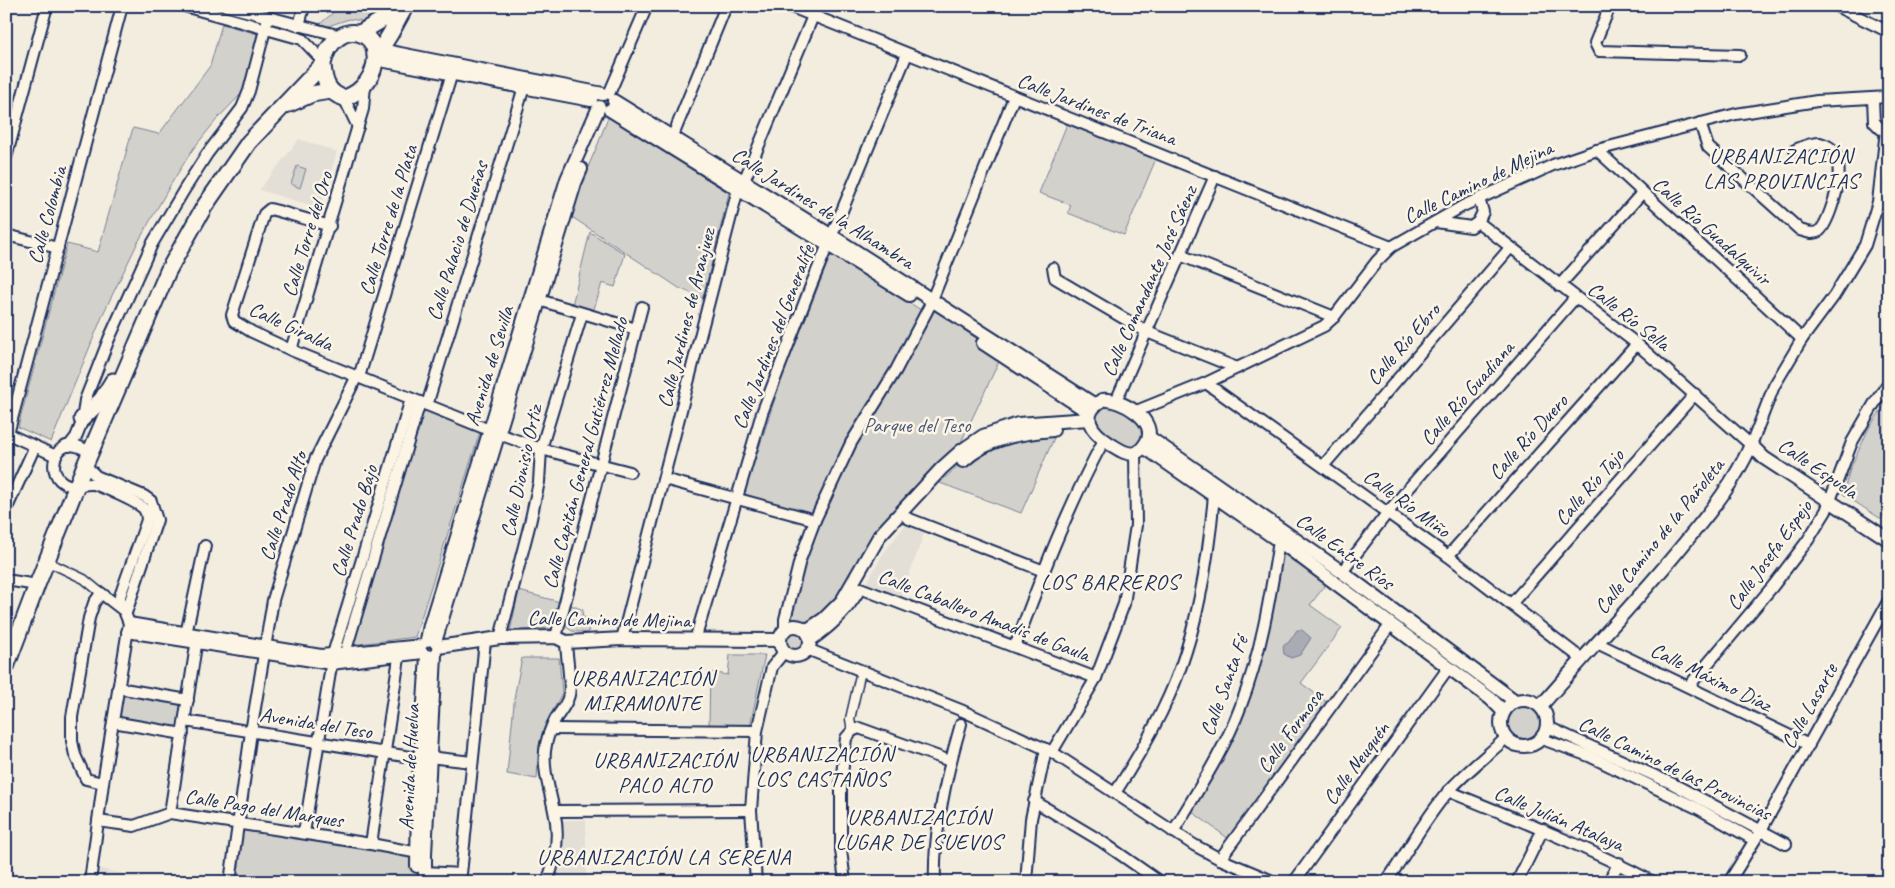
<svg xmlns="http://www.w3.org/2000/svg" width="1895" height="888" viewBox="0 0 1895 888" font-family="Caveat,sans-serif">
<rect width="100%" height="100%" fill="#f3ede0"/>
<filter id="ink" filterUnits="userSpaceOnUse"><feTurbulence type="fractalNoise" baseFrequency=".02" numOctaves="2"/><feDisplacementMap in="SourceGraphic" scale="10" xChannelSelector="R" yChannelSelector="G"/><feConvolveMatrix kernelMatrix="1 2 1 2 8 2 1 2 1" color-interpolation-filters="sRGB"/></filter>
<g filter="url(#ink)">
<g fill="#e3dfd6">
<polygon points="299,139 337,152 320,208 259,190"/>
<polygon points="906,524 925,531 901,597 866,584 884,552"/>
<polygon points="562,820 586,820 586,882 554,882 560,865 563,850 564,832"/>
<polygon points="100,869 164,882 98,882"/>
</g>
<g fill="#d3d1cc" stroke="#778095">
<polygon points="341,6 390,6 369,22 349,19 328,26 320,24"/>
<polygon points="222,24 258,34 243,92 218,118 193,149 171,184 137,244 104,312 51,442 18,427 67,244 98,252 133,128 159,134 210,66"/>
<polygon points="608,117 729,193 703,298 679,288 572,217 581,183 598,144"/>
<polygon points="1069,119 1158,154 1124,235 1068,213 1071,205 1039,193"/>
<polygon points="297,166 306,169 300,188 291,184"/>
<polygon points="590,232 625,254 615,287 602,283 593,312 572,305"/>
<polygon points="831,254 921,310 906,342 813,515 744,494 780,383"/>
<polygon points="929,307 1002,355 962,440 961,451 880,535 842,601 802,627 796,626 785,629 815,520"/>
<polygon points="1889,399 1889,507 1881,519 1843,494 1850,469 1869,428"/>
<polygon points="1109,400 1150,429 1135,453 1104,440 1090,413"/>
<polygon points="422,408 480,432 415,637 351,645"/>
<polygon points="1058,429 1021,513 940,483 967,457 988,443"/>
<polygon points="1279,541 1330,579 1310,605 1342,628 1301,683 1332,706 1233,842 1187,808 1240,709"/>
<polygon points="519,591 560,602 552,628 510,631"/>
<polygon points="569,604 583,610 582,617 590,618 588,633 572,631 565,626"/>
<circle cx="795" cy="641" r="12"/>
<polygon points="730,655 765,655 750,726 709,726 710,672 728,675"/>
<polygon points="522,658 559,658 562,693 548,720 539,745 537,779 507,774 515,693"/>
<polygon points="118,688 188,700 183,734 113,722"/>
<circle cx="1525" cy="723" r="19"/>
<polygon points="238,822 416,853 418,882 230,882"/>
</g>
<polygon fill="#a9acb3" stroke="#707a91" points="1297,630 1302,630 1311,638 1300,655 1291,658 1284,654 1283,646 1289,642"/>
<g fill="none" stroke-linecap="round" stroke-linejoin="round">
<defs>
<g id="pedestrian">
<polyline points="46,561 84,579 101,593"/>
<polyline points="852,731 850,719 861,671"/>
</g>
<g id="minor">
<polyline points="184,6 302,39 323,61"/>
<polyline points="226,6 341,36"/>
<polyline points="789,6 1391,247"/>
<polyline points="1610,6 1595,43 1599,51 1740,55"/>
<polyline points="1836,6 1889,32"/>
<polyline points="299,26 304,6"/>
<polyline points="609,94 647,6"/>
<polyline points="344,98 358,127"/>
<polyline points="1873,99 1874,122 1881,129 1889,130"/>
<path d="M1700 123 1708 147 1800 230C1807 232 1813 235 1819 231 1827 226 1836 194 1838 185 1839 178 1839 165 1837 158 1835 150 1828 145 1820 143 1812 142 1802 147 1795 150"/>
<polyline points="670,143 726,6"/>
<polyline points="1597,150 1802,339"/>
<polyline points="6,158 47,6"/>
<polyline points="1436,222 1471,227 1478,222 1483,212 1479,199"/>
<polyline points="1478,222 1637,344 1751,445 1774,386 1802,339 1834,296 1865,245 1878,202 1886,130"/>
<polyline points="330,226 278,211 270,209 264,214 232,315 234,321 252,332 291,350 499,434 541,449 630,472"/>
<polyline points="6,235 58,248"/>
<polyline points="1180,255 1334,317"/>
<polyline points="1053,268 1055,278 1147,332 1237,368"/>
<polyline points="1559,286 1642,193"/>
<polyline points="539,300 636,329"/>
<polyline points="291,350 363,109 365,85"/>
<polyline points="359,377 452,73"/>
<polyline points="1206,383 1448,556 1582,659"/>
<polyline points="1116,401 1215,176"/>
<polyline points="427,405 524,87"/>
<polyline points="1134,412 1206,383 1324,326 1334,317 1377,261 1391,247 1463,206 1553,165 1597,150 1736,114 1817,101 1889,97"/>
<polyline points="6,433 56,456"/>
<polyline points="8,434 122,6"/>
<polyline points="69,446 76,437 82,422 85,400 109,339 152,244 184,190 207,154 242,108 249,91 268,18"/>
<polyline points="85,465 96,476 144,496 151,501 157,520 126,613"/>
<polyline points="1324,465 1510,248"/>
<polyline points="664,479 815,520"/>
<polyline points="6,510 35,446"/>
<polyline points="907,518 1044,571"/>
<polyline points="1448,556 1637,344"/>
<polyline points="1342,572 1388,512 1575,298"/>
<polyline points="6,580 37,585"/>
<polyline points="860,588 1096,678"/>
<polyline points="1511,604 1695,394"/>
<polyline points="129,623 321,655 422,645"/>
<polyline points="785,629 785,619 789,604 800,560 815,520 851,443 896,370 929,307 1014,97"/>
<polyline points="127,632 331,664 423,653"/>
<polyline points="186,634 205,546"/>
<polyline points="556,637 642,307"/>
<polyline points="500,638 530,523 539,482 541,449 582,314"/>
<polyline points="622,639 738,189 744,181 813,16"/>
<polyline points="695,640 762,413 812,283 907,54"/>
<polyline points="1597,643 1809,745"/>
<path d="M1015 647C1041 577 1068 506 1104 440"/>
<polyline points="807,649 963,711 1052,752 1194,845 1220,859 1275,882"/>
<polyline points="345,653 420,402"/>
<polyline points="1689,686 1773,586 1808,540 1826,511 1852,442 1874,404 1889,382"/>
<polyline points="118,688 188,700"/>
<polyline points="185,721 417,758 429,757 472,762"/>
<polyline points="113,722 183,734"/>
<polyline points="1548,727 1673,784 1786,844"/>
<polyline points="552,729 757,731"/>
<polyline points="1542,739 1589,756 1699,809 1754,840"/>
<polyline points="1052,752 1096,678 1124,604 1136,525 1135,453"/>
<polyline points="103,783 86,779 75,755 72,741 72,717 89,618 94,603 101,593 123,610"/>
<path d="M1448 791C1517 819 1587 847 1653 882"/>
<path d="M1115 793C1135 762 1154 730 1169 696 1197 634 1208 563 1214 495"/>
<polyline points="1034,801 1101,841 1160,882"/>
<polyline points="555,811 751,810"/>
<polyline points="170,813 197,639"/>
<polyline points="98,821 134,826 170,813 371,844 424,854"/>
<path d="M1173 832C1197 791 1224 751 1240 708 1261 654 1270 598 1279 541"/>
<polyline points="304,833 333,654 411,399"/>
<polyline points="371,844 400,651"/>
<polyline points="1220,859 1391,624"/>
<polyline points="425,872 461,874 485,641"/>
<path d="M90 882 103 783 129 623 120 601V596L147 520C147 516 147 513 144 509 139 503 101 486 93 484 84 483 75 488 66 484 45 475 54 440 76 446 81 447 86 450 90 453"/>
<polyline points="230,882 251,732 273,600 315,460 357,376"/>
<path d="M547 882C556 859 560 835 554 811 550 790 543 772 545 751 546 741 551 727 556 718 561 711 567 704 569 695 572 687 566 653 566 642"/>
<polyline points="756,882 751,810 757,731 772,667 784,652"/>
<polyline points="845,882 841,850 841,784 846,738 852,731 859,728 950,761"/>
<path d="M935 882C933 832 947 772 961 724"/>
<polyline points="1026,882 1031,819 1046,749"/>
<polyline points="1294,882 1449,667"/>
<path d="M1386 882C1407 853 1423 821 1447 793 1464 773 1487 756 1506 738"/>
<polyline points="1517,882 1543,829"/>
<polyline points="1608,882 1619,863"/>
<polyline points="1729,882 1761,830 1889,600"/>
</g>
<g id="tertiary">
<polyline points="380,50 603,94"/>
<polyline points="375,59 591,100"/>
<polyline points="614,101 832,236 1095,405"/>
<polyline points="610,110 909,295"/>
<polyline points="983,343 1090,413"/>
<path d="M1102 400C1121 398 1160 421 1146 443 1144 446 1139 452 1135 453 1127 456 1117 448 1110 444 1092 432 1078 416 1102 400Z"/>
<polyline points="1150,438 1342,572 1515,701"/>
<polyline points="1144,447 1279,541 1491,699 1504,712"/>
<path d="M963 461C988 438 1020 433 1053 430"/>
<circle cx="795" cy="641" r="15"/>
<polyline points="806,631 824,619 842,601 880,535 942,468 961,451 983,436 1018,424 1089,419"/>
<polyline points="427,640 430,625 567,179 599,107"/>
<path d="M810 640C830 626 844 613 857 592"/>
<polyline points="435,642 575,183 581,169"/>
<polyline points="438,647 500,638 556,637 566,642 622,639 780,640"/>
<circle cx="1524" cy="723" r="23"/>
<path d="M1541 706C1589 650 1641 597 1687 540 1712 510 1735 481 1751 445L1764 458 1889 540"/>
<polyline points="417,866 418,795 427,656"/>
<polyline points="425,882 425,854 435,655"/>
</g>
<g id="secondary">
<polyline points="360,33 402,8"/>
<path d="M375 55C389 41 395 23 406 6"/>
<polyline points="289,104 312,94 330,91"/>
<polyline points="82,419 102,399 113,381"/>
<path d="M6 667 37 585 85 465 168 271 204 207 249 142 323 64C325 54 330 44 338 38 353 26 374 35 375 54 377 74 362 93 344 98 327 93 324 80 323 64"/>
</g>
</defs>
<use href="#pedestrian" stroke="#1b2f5e" stroke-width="11"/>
<use href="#minor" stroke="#1b2f5e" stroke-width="14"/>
<use href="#tertiary" stroke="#1b2f5e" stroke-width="16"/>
<use href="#secondary" stroke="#1b2f5e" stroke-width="19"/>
<use href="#pedestrian" stroke="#fcf5e5" stroke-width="8"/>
<use href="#minor" stroke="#fcf5e5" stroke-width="10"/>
<use href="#tertiary" stroke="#fcf5e5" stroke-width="12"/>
<use href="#secondary" stroke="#fcf5e5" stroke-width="15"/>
</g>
</g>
<g text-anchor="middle" stroke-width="5" stroke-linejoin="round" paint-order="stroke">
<g font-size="21" fill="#1b2f5e" stroke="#fcf5e5">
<text transform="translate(1097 109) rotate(21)" y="7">Calle Jardines de Triana</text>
<text transform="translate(1478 182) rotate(-26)" y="7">Calle Camino de Mejina</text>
<text transform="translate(823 208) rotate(32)" y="7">Calle Jardines de la Alhambra</text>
<text transform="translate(47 215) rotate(-75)" y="7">Calle Colombia</text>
<text transform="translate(388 220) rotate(-73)" y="7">Calle Torre de la Plata</text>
<text transform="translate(1712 231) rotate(42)" y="7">Calle Río Guadalquivir</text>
<text transform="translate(307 234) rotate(-73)" y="7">Calle Torre del Oro</text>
<text transform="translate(457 241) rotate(-73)" y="7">Calle Palacio de Dueñas</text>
<text transform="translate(1149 281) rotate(-66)" y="7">Calle Comandante José Sáenz</text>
<text transform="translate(1629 316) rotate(38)" y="7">Calle Río Sella</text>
<text transform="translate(686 318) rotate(-76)" y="7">Calle Jardines de Aranjuez</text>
<text transform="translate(291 326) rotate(25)" y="7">Calle Giralda</text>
<text transform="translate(773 337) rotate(-69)" y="7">Calle Jardines del Generalife</text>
<text transform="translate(1403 344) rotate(-49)" y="7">Calle Río Ebro</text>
<text transform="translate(489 366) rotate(-73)" y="7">Avenida de Sevilla</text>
<text transform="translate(1467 393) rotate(-49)" y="7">Calle Río Guadiana</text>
<text transform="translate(1528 437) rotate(-48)" y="7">Calle Río Duero</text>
<text transform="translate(585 453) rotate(-75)" y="7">Calle Capitán General Gutiérrez Mellado</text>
<text transform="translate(1818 468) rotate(34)" y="7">Calle Espuela</text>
<text transform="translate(521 471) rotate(-78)" y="7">Calle Dionisio Ortiz</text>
<text transform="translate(1589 487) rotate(-49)" y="7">Calle Río Tajo</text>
<text transform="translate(1407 503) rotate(36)" y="7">Calle Río Miño</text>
<text transform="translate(283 506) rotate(-72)" y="7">Calle Prado Alto</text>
<text transform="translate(354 521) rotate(-73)" y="7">Calle Prado Bajo</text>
<text transform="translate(1659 536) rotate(-51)" y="7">Calle Camino de la Pañoleta</text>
<text transform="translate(1345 551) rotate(36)" y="7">Calle Entre Ríos</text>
<text transform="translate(1769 555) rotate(-54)" y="7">Calle Josefa Espejo</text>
<text transform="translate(984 615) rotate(21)" y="7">Calle Caballero Amadis de Gaula</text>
<text transform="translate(609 619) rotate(1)" y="7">Calle Camino de Mejina</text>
<text transform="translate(1711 677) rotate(26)" y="7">Calle Máximo Díaz</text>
<text transform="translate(1224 686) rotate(-70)" y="7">Calle Santa Fé</text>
<text transform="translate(1809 706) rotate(-61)" y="7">Calle Lasarte</text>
<text transform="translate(316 723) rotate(9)" y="7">Avenida del Teso</text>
<text transform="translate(1290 731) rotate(-54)" y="7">Calle Formosa</text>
<text transform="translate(1356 763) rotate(-54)" y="7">Calle Neuquén</text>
<text transform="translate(409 767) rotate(-87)" y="7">Avenida de Huelva</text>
<text transform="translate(1675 768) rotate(26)" y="7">Calle Camino de las Provincias</text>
<text transform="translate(264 808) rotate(9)" y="7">Calle Pago del Marques</text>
<text transform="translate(1559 818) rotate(23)" y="7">Calle Julián Atalaya</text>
</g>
<g font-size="21" fill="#49587a" stroke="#fcf5e5">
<text x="917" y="432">Parque del Teso</text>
</g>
<g font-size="22" letter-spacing="1" fill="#1b2f5e" stroke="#fcf5e5">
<text x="1781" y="163">URBANIZACIÓN<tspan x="1781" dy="25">LAS PROVINCIAS</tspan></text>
<text x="1110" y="589">LOS BARREROS</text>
<text x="643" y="685">URBANIZACIÓN<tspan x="643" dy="25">MIRAMONTE</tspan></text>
<text x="822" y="761">URBANIZACIÓN<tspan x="822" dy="25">LOS CASTAÑOS</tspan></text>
<text x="665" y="767">URBANIZACIÓN<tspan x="665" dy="25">PALO ALTO</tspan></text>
<text x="919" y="824">URBANIZACIÓN<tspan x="919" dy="25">LUGAR DE SUEVOS</tspan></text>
<text x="664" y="864">URBANIZACIÓN LA SERENA</text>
</g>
</g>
<rect width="1895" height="888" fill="none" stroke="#fcf5e5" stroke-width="25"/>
<rect x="12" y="12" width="1870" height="863" fill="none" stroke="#1b2f5e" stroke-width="2" filter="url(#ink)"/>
</svg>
